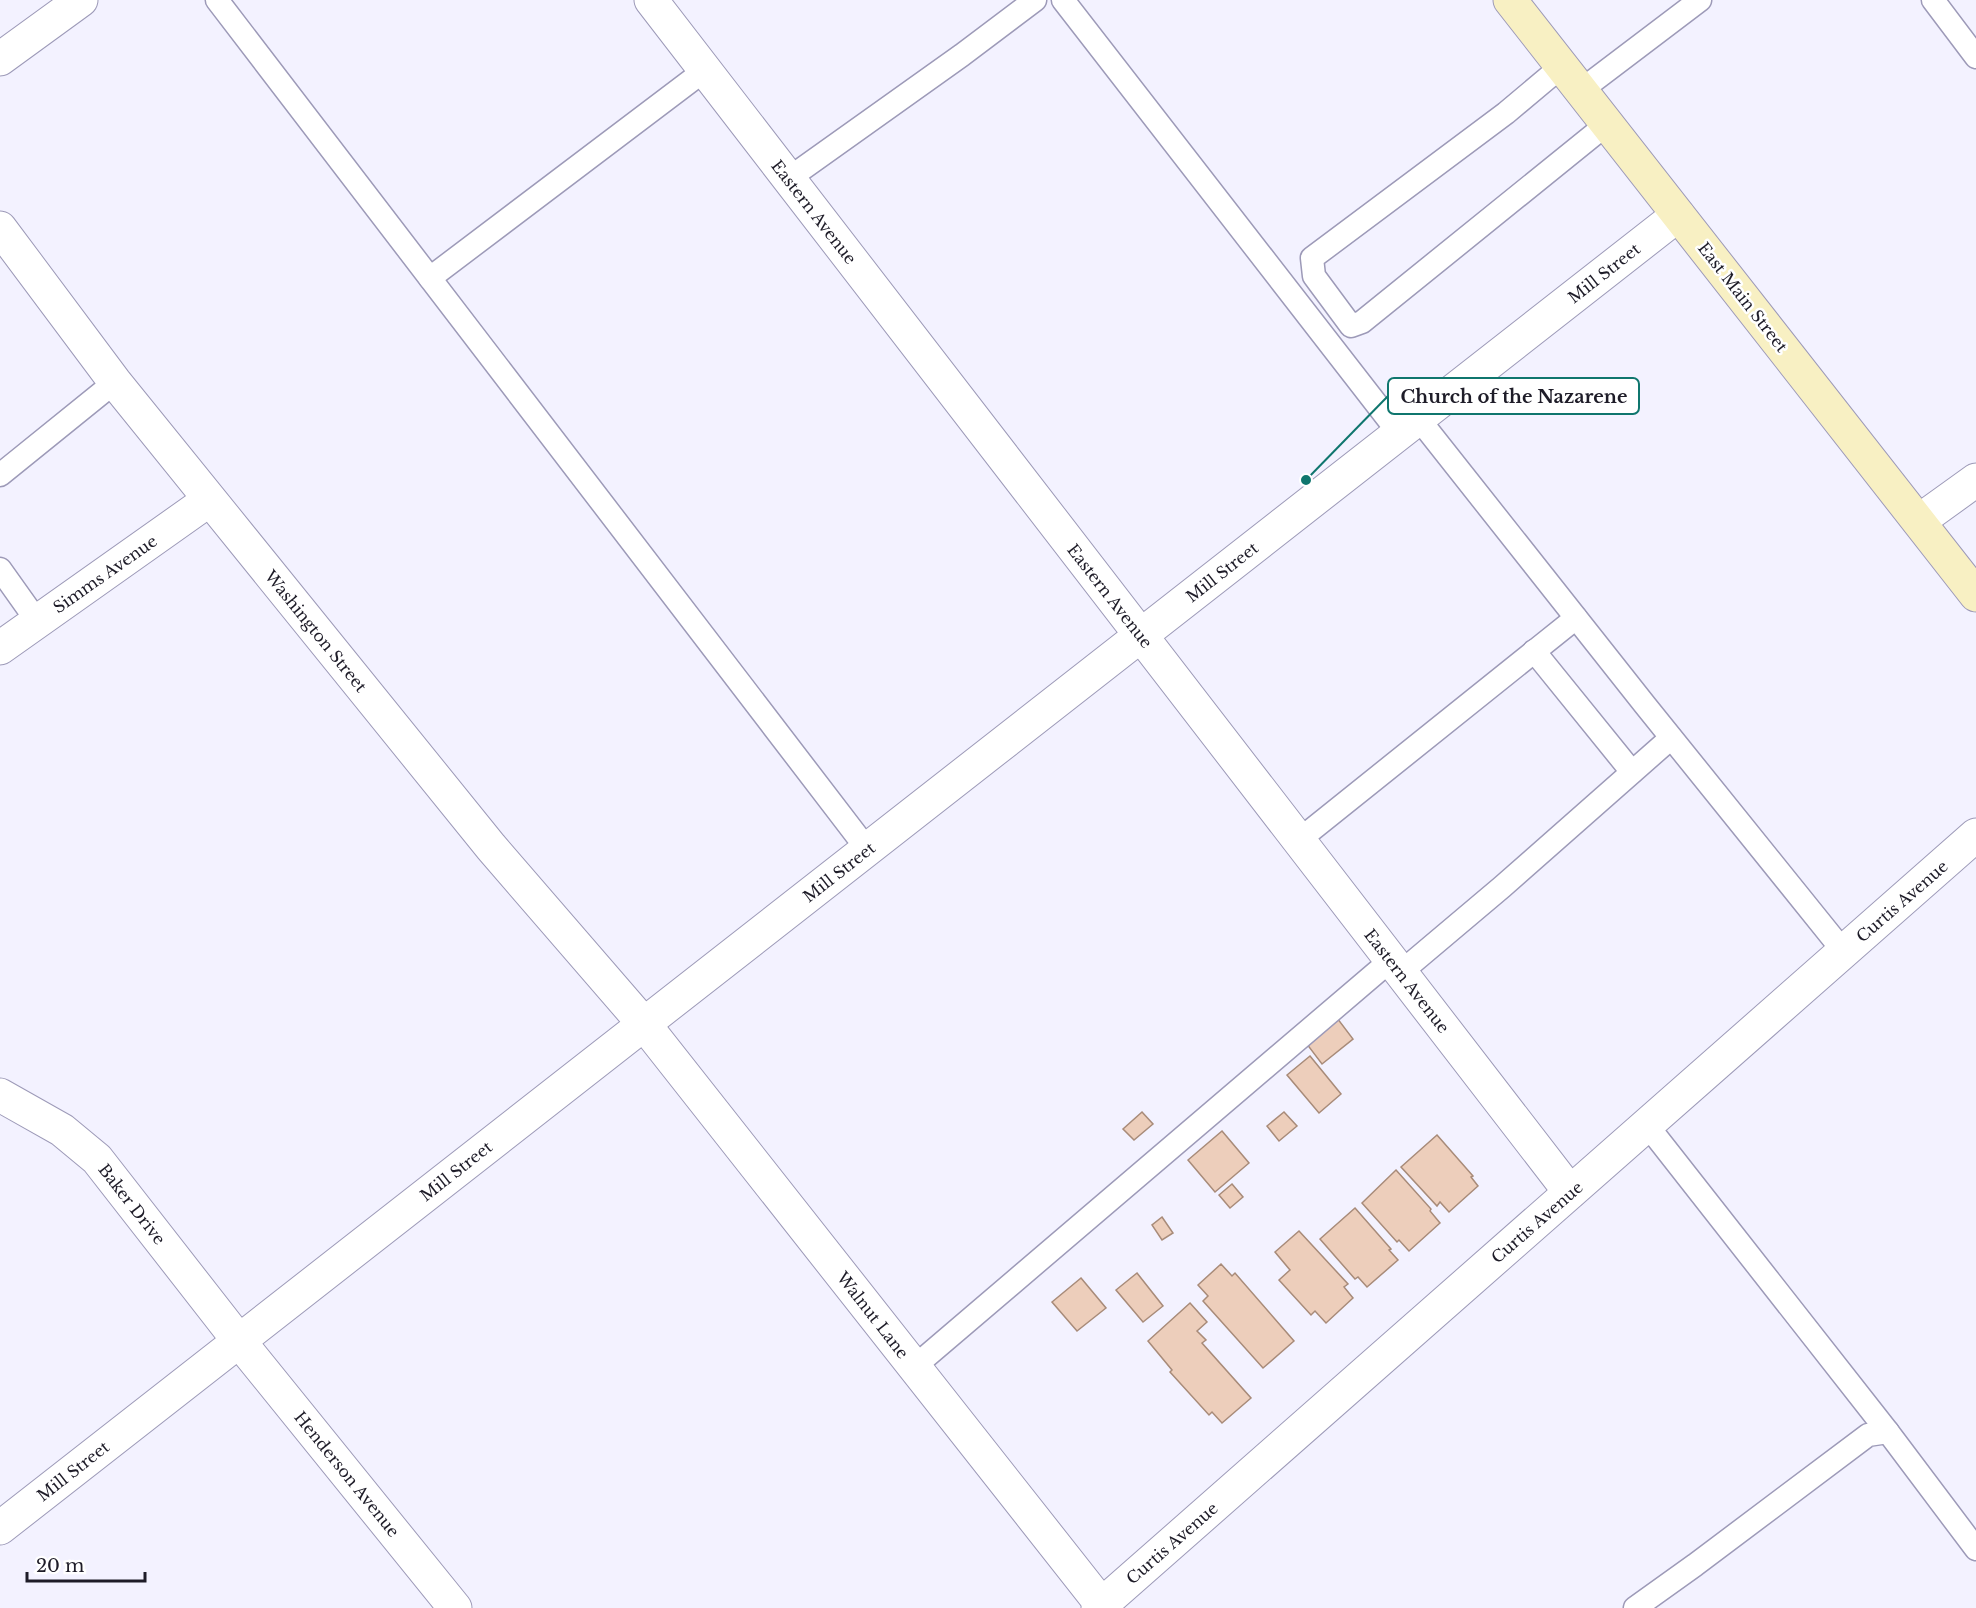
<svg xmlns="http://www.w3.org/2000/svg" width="1976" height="1608" viewBox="0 0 1976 1608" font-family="'Libre Baskerville',serif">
<rect width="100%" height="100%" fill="#f3f2ff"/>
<g fill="#edcebb" stroke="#a88b79" stroke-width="1.5">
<polygon points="1334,1014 1353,1039 1322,1064 1303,1039"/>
<polygon points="1310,1056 1341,1094 1319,1113 1287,1075"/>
<polygon points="1142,1112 1153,1124 1134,1140 1123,1129"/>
<polygon points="1284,1112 1297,1126 1279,1141 1267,1126"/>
<polygon points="1222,1131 1249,1163 1215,1192 1188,1160"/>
<polygon points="1437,1135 1473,1176 1471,1177 1478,1186 1449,1212 1440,1202 1437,1206 1401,1167"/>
<polygon points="1396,1170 1431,1209 1430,1211 1440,1223 1409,1251 1399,1240 1397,1242 1362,1203"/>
<polygon points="1232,1184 1243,1197 1230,1208 1219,1195"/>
<polygon points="1355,1208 1391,1249 1389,1250 1398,1260 1367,1287 1358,1277 1355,1279 1320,1239"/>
<polygon points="1162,1217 1173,1233 1162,1240 1152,1225"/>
<polygon points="1299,1231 1348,1284 1344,1287 1353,1298 1326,1323 1315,1311 1311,1315 1279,1280 1290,1270 1275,1252"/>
<polygon points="1221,1264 1232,1276 1235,1273 1294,1341 1263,1368 1203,1301 1208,1296 1198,1285"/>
<polygon points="1137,1273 1163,1306 1143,1322 1116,1290"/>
<polygon points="1081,1278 1106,1308 1077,1331 1052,1302"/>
<polygon points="1190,1303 1207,1322 1197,1331 1206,1340 1202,1343 1251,1398 1222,1423 1212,1412 1209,1415 1170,1372 1172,1370 1148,1341"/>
</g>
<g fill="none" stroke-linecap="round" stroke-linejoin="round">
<defs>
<g id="lane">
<polyline points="217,0 867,849"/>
<polyline points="1063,0 1399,433"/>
<polyline points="1933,0 1976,57"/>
<polyline points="1562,66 1506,113 1312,258 1314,276 1351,326 1362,322 1607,124"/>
<polyline points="1580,91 1700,0"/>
<polyline points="788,179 962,55 1035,0"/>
<polyline points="430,278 705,70"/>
<polyline points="1418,418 1645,705 1844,952"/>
<polyline points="0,475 115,382"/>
<polyline points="0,569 37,621"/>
<polyline points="1534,651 1632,772"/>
<polyline points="1299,840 1576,618"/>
<polyline points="1400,973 1502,887 1671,738"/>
<polyline points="1647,1125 1888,1432"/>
<polyline points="914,1367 1391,960"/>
<polyline points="1635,1608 1695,1565 1868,1435 1888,1432 1976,1549"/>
</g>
<g id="street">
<polyline points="651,0 1570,1192"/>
<polyline points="0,59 81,0"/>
<polyline points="0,228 115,382 491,847 644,1024 1102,1605"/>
<polyline points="1919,521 1976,480"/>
<polyline points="0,648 209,500"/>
<polyline points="0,1095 62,1130 97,1159 239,1341 455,1608"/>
<polyline points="0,1528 1678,215"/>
<polyline points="1098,1608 1976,835"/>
</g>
<polyline id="secondary" points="1510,0 1976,595"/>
</defs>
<use href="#lane" stroke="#9d9ab8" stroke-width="25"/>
<use href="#street" stroke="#9d9ab8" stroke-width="35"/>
<use href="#secondary" stroke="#9d9ab8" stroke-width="35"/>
<use href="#lane" stroke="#fff" stroke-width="22"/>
<use href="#street" stroke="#fff" stroke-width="33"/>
<use href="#secondary" stroke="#f8f0c3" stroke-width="33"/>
</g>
<g text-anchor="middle" stroke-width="5" stroke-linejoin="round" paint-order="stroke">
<g font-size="16" fill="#1e1c28" stroke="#fff">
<text transform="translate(814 212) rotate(52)" y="6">Eastern Avenue</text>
<text transform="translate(1604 273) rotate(-38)" y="6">Mill Street</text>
<text transform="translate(1743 297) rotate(52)" y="6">East Main Street</text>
<text transform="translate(1222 572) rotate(-38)" y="6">Mill Street</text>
<text transform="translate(105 574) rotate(-35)" y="6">Simms Avenue</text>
<text transform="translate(1110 596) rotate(52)" y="6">Eastern Avenue</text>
<text transform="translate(316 631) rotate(51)" y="6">Washington Street</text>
<text transform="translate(839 872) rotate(-38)" y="6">Mill Street</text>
<text transform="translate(1902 901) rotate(-41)" y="6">Curtis Avenue</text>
<text transform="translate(1407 981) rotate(52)" y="6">Eastern Avenue</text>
<text transform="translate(456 1171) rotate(-38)" y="6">Mill Street</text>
<text transform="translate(132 1204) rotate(52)" y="6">Baker Drive</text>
<text transform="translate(1537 1222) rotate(-41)" y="6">Curtis Avenue</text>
<text transform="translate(873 1315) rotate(52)" y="6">Walnut Lane</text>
<text transform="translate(73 1471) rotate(-38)" y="6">Mill Street</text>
<text transform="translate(347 1474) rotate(51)" y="6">Henderson Avenue</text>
<text transform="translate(1172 1543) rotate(-41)" y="6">Curtis Avenue</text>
</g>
</g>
<path fill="none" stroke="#0f766e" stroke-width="2" d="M1306 480L1388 396"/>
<circle fill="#0f766e" stroke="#fff" stroke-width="2" cx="1306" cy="480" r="6"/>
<rect fill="#fff" stroke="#0f766e" stroke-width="2" x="1388" y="378" width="251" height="36" rx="6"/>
<g font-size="18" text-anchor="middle" font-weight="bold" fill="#1e1c28">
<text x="1514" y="403">Church of the Nazarene</text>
</g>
<path d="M27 1572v9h118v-9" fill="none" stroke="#1e1c28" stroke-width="3"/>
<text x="36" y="1572" font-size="18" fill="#1e1c28" stroke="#ffffff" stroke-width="4.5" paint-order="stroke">20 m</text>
</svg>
